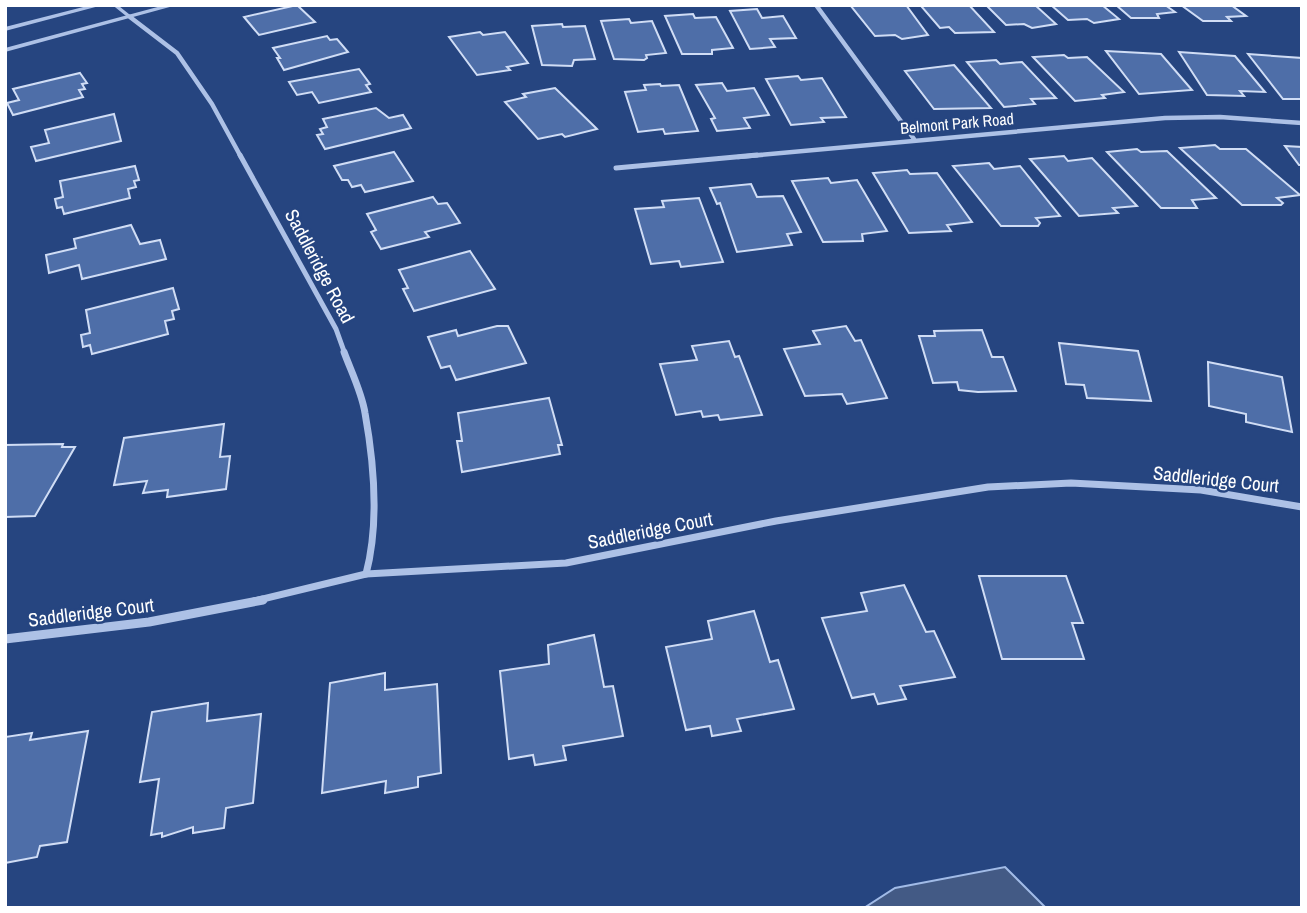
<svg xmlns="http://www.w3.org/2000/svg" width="1307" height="913" viewBox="0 0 1307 913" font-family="'Archivo Narrow',sans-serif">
<rect width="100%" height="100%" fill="#264580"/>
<polygon fill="#435a85" stroke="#a1bbe7" stroke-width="2" points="1005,867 1046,908 864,908 895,888"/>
<g fill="#4e6ea8" stroke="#d0ddf5" stroke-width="2">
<polygon points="297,5 315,22 259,35 244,17"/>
<polygon points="866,5 906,5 928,35 902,39 895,35 875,36 851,6"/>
<polygon points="938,5 969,5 994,32 955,33 949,27 940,28 921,6"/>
<polygon points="986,5 1035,5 1056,24 1032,28 1024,24 1006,25"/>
<polygon points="1051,5 1102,5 1119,19 1094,23 1087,19 1068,20"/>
<polygon points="1116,5 1165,5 1175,12 1157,14 1159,18 1131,18"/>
<polygon points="1181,5 1231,5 1246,16 1227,17 1231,21 1203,21"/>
<polygon points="757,9 762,18 783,16 796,38 770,39 775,47 750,49 730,11"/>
<polygon points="693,14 695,18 716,17 733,48 712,50 712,54 682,54 665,16"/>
<polygon points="629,19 631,23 652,21 666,53 646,55 647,58 644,60 614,59 601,21"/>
<polygon points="562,24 563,27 585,26 595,59 574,60 572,66 542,65 532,26"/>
<polygon points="480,32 483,35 505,32 528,63 507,67 510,70 477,75 449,37"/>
<polygon points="327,36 330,40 337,39 348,52 284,70 277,58 280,58 273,48"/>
<polygon points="1106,51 1161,54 1192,90 1139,94"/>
<polygon points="1179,52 1235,56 1265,92 1240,91 1244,96 1207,95"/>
<polygon points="1248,54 1302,58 1302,99 1283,99"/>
<polygon points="1064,55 1068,58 1087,57 1124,92 1102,95 1105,98 1075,101 1033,57"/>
<polygon points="996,60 1000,64 1022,62 1056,98 1031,99 1035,104 1004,107 967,62"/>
<polygon points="954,65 991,108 934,109 905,71"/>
<polygon points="359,69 370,84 366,85 371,92 319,103 312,92 297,95 289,82"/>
<polygon points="80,73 87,83 82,84 85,89 79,90 83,97 13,115 7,103 19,100 13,89"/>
<polygon points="798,76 801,80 822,78 846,117 821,118 824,122 791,125 766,79"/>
<polygon points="722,83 727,91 754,88 769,115 744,118 750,128 717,131 711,119 715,118 696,85"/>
<polygon points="660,84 661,86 679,85 698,131 665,134 663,129 638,132 625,92 646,90 644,85"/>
<polygon points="555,88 597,129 565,137 562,134 538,139 505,102 526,97 523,94"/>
<polygon points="376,108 389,118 403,115 411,128 325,149 317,135 323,134 320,129 327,127 323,119"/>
<polygon points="114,114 121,141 36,161 31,147 49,143 45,130"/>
<polygon points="1215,145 1220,149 1246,149 1300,195 1277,198 1283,203 1281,205 1242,205 1180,148"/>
<polygon points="1285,146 1302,147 1302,165 1299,165"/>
<polygon points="1137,149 1141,152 1167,151 1216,198 1192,200 1197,208 1161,208 1107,152"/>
<polygon points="394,152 413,181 365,192 361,185 352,187 348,180 342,180 334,166"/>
<polygon points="1064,156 1068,161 1092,158 1137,206 1113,208 1118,213 1079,216 1030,159"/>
<polygon points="989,163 994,169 1020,166 1060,216 1036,218 1040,223 1038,226 1001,226 953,166"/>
<polygon points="135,166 139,180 134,181 136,187 128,189 130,198 64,214 62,207 57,208 55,199 63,197 60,181"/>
<polygon points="907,170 910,174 937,173 972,222 947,225 951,231 909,233 873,173"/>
<polygon points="828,178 831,183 857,180 887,231 862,234 863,241 823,242 792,181"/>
<polygon points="751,184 757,197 783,196 801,232 787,234 792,245 737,252 720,203 717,204 710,188"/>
<polygon points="433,197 438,204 447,203 460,223 425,232 429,237 381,249 371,232 376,230 367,214"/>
<polygon points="699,198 723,262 681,267 679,261 651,264 635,209 664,207 662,201"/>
<polygon points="131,225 140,244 160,240 166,259 82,279 79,265 49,273 46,255 76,248 74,239"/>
<polygon points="470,251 495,289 414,311 403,289 408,288 399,270"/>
<polygon points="173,288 179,309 172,311 174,319 165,321 168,334 92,354 90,345 83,347 81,335 90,333 86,310"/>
<polygon points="497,326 508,326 526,363 456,380 450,366 441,368 428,337 456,330 458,336"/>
<polygon points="846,326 855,341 861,340 887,398 847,404 842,394 805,396 784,349 820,344 813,331"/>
<polygon points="982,330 992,357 1003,357 1016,391 978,392 959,390 957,382 933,383 919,336 935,336 934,331"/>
<polygon points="729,341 735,357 739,356 762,415 720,420 718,415 703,417 701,411 676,415 660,364 697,360 692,346"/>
<polygon points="1059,343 1138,351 1151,401 1087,398 1084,385 1066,384"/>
<polygon points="1208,362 1282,377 1292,432 1246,422 1246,414 1209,406"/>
<polygon points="549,398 562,445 558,445 560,454 462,472 457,441 462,441 458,413"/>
<polygon points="224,424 220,457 230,456 226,489 167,497 168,490 143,493 147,481 114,485 124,438"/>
<polygon points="63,444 62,447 75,447 35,516 5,517 5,445"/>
<polygon points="979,576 1066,576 1083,623 1072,623 1084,659 1002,659"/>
<polygon points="904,585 926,632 934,631 955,677 900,686 906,699 878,704 874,694 852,698 822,618 867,611 861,593"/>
<polygon points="754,611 770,662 778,660 794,709 737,719 741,731 712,736 710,726 686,730 666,647 712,639 708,621"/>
<polygon points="594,635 604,687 613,686 623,736 563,746 566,760 535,765 533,755 509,759 500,671 549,664 548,645"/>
<polygon points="385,673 385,690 437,684 441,773 418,777 418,787 385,793 386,781 322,793 330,683"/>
<polygon points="208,703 207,721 261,714 253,803 226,808 224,828 193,833 193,827 162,837 162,833 151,835 159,779 140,782 152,712"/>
<polygon points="88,731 67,842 40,846 37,857 5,863 5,737 32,733 30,740"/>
</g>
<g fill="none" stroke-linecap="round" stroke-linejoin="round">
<polyline stroke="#adc1e6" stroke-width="3.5" points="115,5 130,17"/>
<g stroke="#adc1e6" stroke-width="4.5">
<polyline points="816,5 914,139"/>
<polyline points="130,17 177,53 212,104 241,157"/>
<polyline points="738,157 1165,118 1220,117 1302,123"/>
</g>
<g stroke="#adc1e6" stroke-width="5">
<polyline points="240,155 336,329 345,354"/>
<polyline points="616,168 757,155"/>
</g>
<g stroke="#adc1e6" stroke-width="7">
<path d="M344 352C351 371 362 393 365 413 374 463 379 525 366 574"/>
<polyline points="254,601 366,574 566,563 776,521 988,487 1071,483 1201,490 1302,507"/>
</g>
<polyline stroke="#adc1e6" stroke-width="9" points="5,639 149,622 263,600"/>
<g fill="#adc1e6" fill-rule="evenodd">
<polygon points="91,5 103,5 5,31 5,27"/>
<polygon points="165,5 177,5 5,52 5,48"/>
</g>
</g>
<g text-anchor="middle" stroke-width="5" stroke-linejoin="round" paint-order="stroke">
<g font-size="16" fill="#fff" stroke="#264580">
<text transform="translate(957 123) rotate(-5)" y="6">Belmont Park Road</text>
</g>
<g font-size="19" fill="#fff" stroke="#264580">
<text transform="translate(320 266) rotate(62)" y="7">Saddleridge Road</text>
<text transform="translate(1216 479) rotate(6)" y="7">Saddleridge Court</text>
<text transform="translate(650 530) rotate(-11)" y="7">Saddleridge Court</text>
<text transform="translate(91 612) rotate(-7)" y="7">Saddleridge Court</text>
</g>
</g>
<rect width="1307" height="913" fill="none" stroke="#ffffff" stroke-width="14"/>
</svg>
